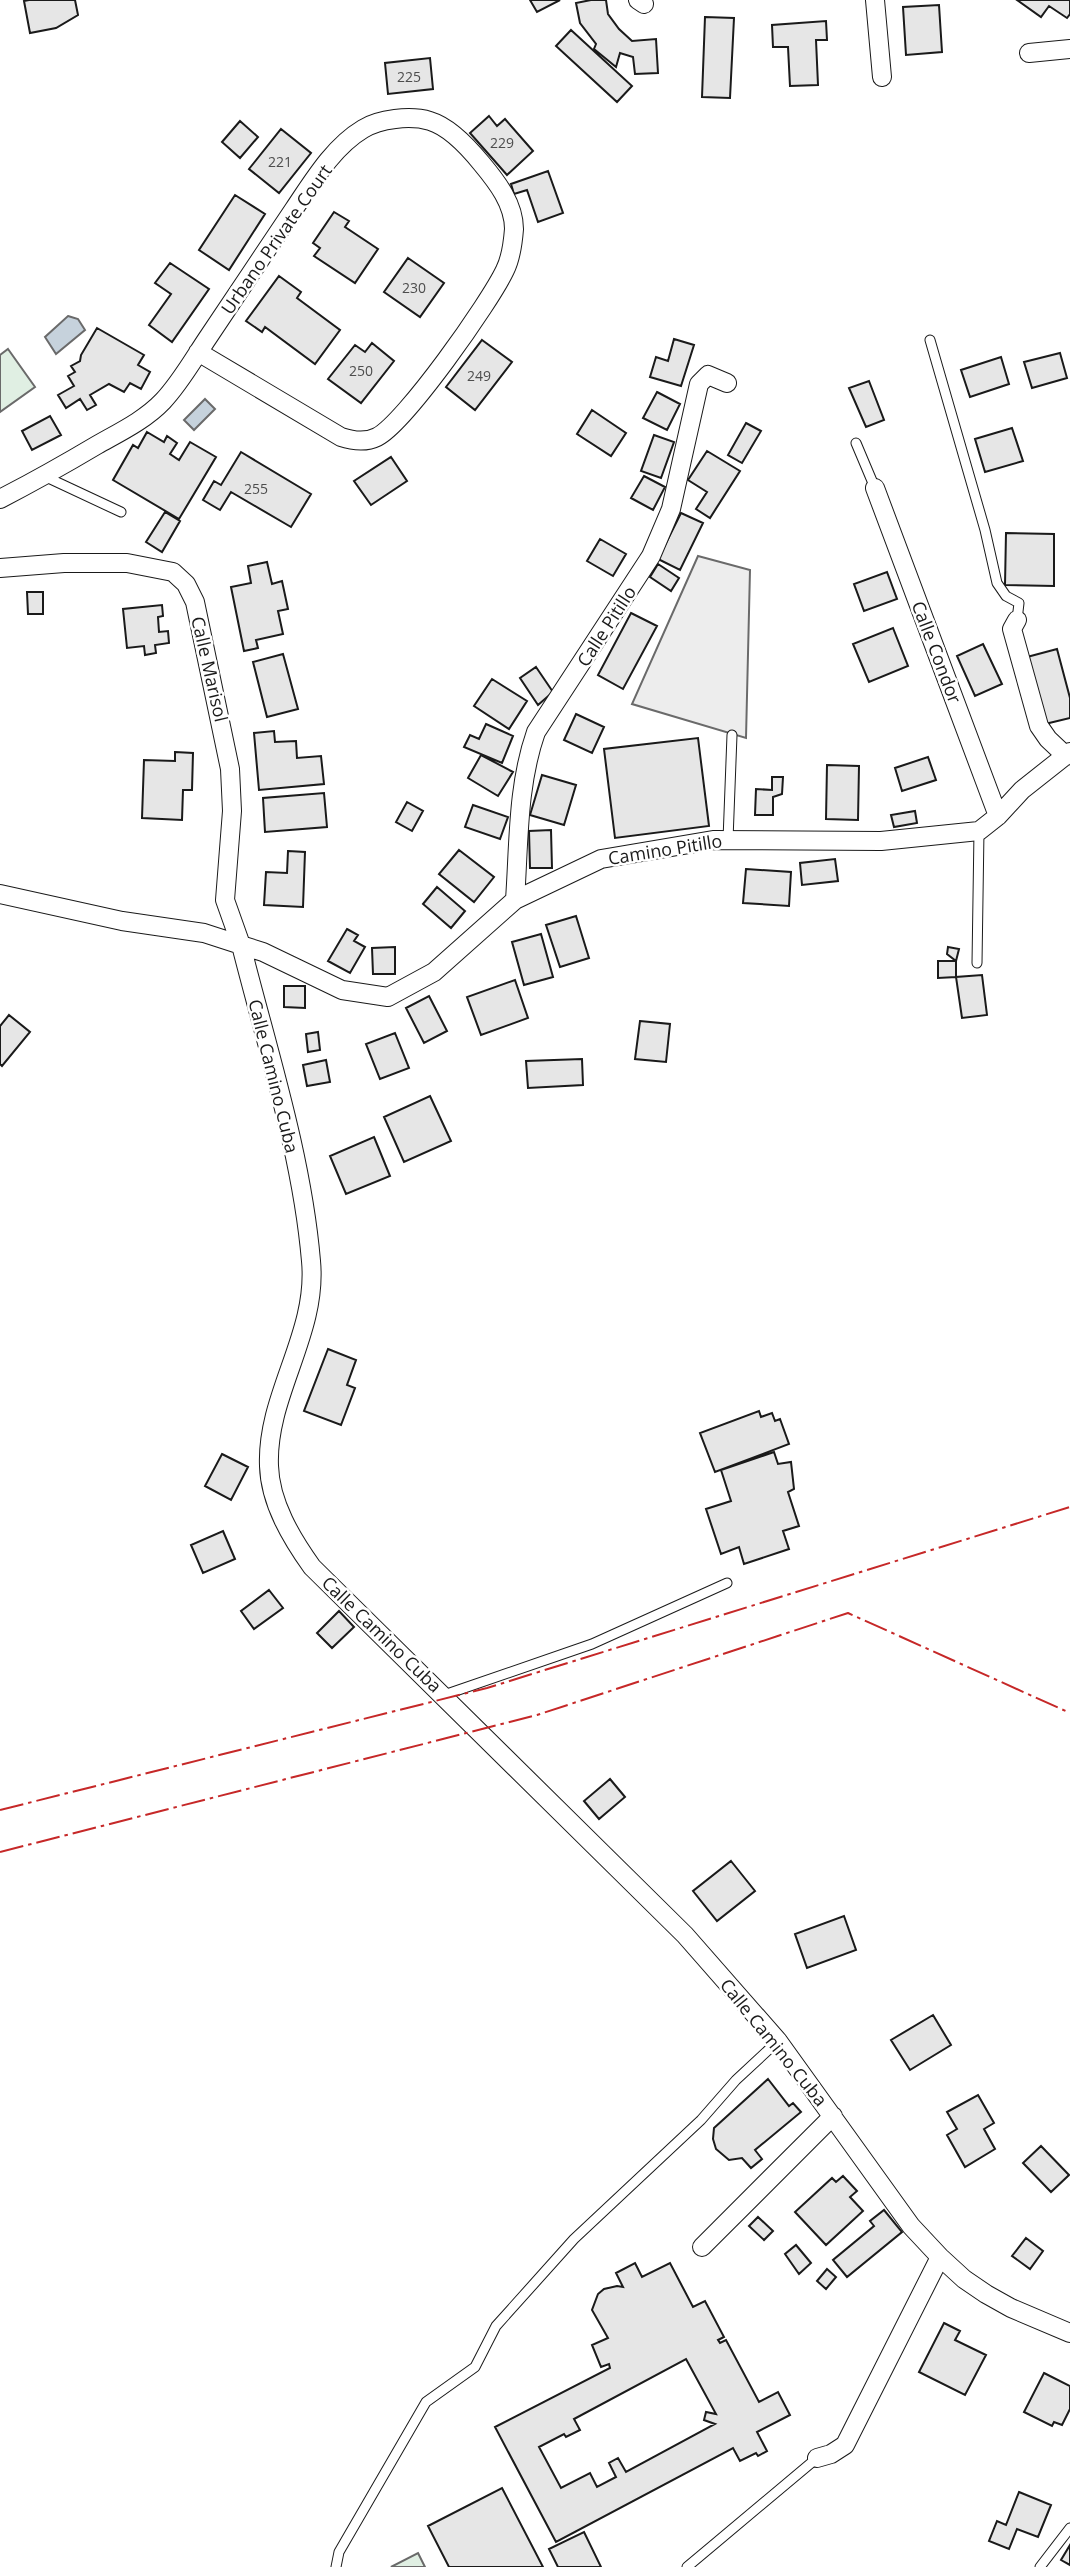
<svg xmlns="http://www.w3.org/2000/svg" width="1070" height="2567" viewBox="0 0 1070 2567" font-family="'Open Sans',sans-serif">
<rect width="100%" height="100%" fill="#fff"/>
<path fill="#e0efe3" stroke="#6a6a6a" stroke-width="2" d="M 8,349 L 35,387 L 0,412 L 0,355 Z
M 418,2553 L 425,2567 L 391,2567 Z"/>
<path fill="#ededed" stroke="#6a6a6a" stroke-width="2" d="M 698,556 L 750,570 L 746,738 L 632,704 Z"/>
<path fill="#c6d2dc" stroke="#6a6a6a" stroke-width="2" d="M 68,316 L 78,319 L 85,330 L 56,354 L 45,337 Z
M 205,399 L 215,409 L 194,430 L 184,420 Z"/>
<path fill="#e6e6e6" stroke="#1a1a1a" stroke-width="2" fill-rule="evenodd" d="M 29,0 L 75,0 L 78,15 L 56,28 L 30,33 L 24,1 Z
M 530,0 L 560,0 L 537,12 Z
M 591,0 L 606,0 L 608,14 L 619,29 L 632,41 L 656,39 L 658,73 L 635,74 L 633,57 L 620,53 L 616,67 L 594,49 L 596,44 L 580,23 L 576,3 Z
M 1017,0 L 1070,0 L 1070,14 L 1067,18 L 1049,6 L 1041,17 Z
M 939,5 L 942,52 L 906,55 L 903,7 Z
M 705,17 L 734,18 L 730,98 L 702,97 Z
M 826,21 L 827,40 L 816,40 L 818,85 L 790,86 L 788,47 L 773,47 L 772,25 Z
M 571,30 L 632,86 L 617,102 L 556,46 Z
M 430,58 L 433,89 L 388,94 L 385,63 Z
M 489,116 L 497,126 L 505,119 L 533,151 L 507,175 L 470,133 Z
M 240,121 L 258,137 L 240,158 L 222,142 Z
M 281,129 L 311,153 L 279,193 L 249,169 Z
M 548,171 L 563,213 L 538,222 L 527,190 L 514,194 L 511,184 Z
M 235,195 L 265,214 L 229,270 L 199,250 Z
M 334,212 L 349,221 L 345,227 L 378,249 L 355,283 L 314,256 L 320,248 L 313,243 Z
M 408,258 L 444,283 L 420,317 L 384,292 Z
M 170,263 L 209,289 L 172,342 L 149,325 L 171,294 L 155,283 Z
M 279,276 L 301,292 L 297,298 L 340,330 L 315,364 L 265,327 L 262,332 L 246,321 Z
M 97,328 L 144,355 L 138,365 L 150,372 L 141,389 L 130,383 L 124,392 L 109,384 L 90,395 L 96,405 L 87,410 L 80,399 L 66,408 L 58,395 L 74,386 L 68,376 L 75,372 L 71,366 L 80,361 L 81,355 Z
M 674,339 L 694,345 L 681,386 L 650,377 L 656,357 L 668,361 Z
M 482,340 L 512,362 L 475,410 L 446,387 Z
M 372,343 L 394,361 L 361,403 L 328,379 L 355,345 L 365,352 Z
M 1060,353 L 1067,378 L 1032,388 L 1024,362 Z
M 1001,357 L 1009,384 L 970,397 L 961,370 Z
M 869,381 L 884,420 L 866,427 L 849,388 Z
M 657,392 L 680,404 L 667,430 L 643,418 Z
M 592,410 L 626,433 L 611,456 L 577,434 Z
M 50,416 L 61,435 L 32,450 L 22,431 Z
M 746,423 L 761,431 L 742,463 L 728,455 Z
M 1012,428 L 1023,461 L 985,472 L 975,439 Z
M 147,432 L 164,442 L 167,436 L 177,443 L 170,454 L 179,460 L 190,442 L 216,457 L 179,519 L 113,480 L 133,445 L 138,448 Z
M 654,435 L 674,442 L 661,478 L 641,471 Z
M 707,451 L 740,471 L 710,518 L 696,509 L 707,492 L 688,480 Z
M 241,452 L 311,494 L 291,527 L 231,492 L 220,510 L 203,500 L 214,481 L 221,485 Z
M 391,457 L 407,481 L 371,505 L 354,481 Z
M 644,476 L 665,487 L 653,510 L 631,498 Z
M 165,512 L 180,521 L 162,552 L 146,542 Z
M 681,513 L 703,523 L 680,570 L 658,559 Z
M 1006,533 L 1054,534 L 1054,586 L 1005,585 Z
M 600,539 L 626,554 L 613,576 L 587,561 Z
M 267,562 L 272,584 L 282,581 L 288,609 L 278,611 L 283,634 L 256,640 L 258,648 L 244,651 L 231,587 L 251,583 L 248,566 Z
M 658,564 L 679,578 L 671,591 L 650,577 Z
M 887,572 L 897,599 L 864,611 L 854,584 Z
M 27,592 L 43,592 L 43,614 L 28,614 Z
M 162,605 L 163,616 L 158,617 L 159,632 L 168,631 L 169,643 L 155,645 L 156,653 L 145,655 L 144,646 L 127,648 L 123,609 Z
M 631,613 L 657,626 L 623,689 L 598,675 Z
M 893,628 L 908,666 L 869,682 L 853,644 Z
M 983,644 L 1002,684 L 975,696 L 957,656 Z
M 1057,649 L 1070,698 L 1070,718 L 1045,724 L 1027,657 Z
M 283,654 L 298,709 L 267,717 L 253,662 Z
M 536,667 L 553,692 L 538,705 L 520,678 Z
M 492,679 L 527,701 L 509,729 L 474,706 Z
M 576,714 L 604,727 L 592,753 L 564,740 Z
M 486,724 L 513,736 L 502,763 L 464,747 L 470,735 L 479,739 Z
M 274,731 L 275,742 L 296,741 L 297,758 L 321,756 L 324,784 L 259,790 L 254,733 Z
M 698,738 L 709,826 L 615,838 L 604,749 Z
M 175,752 L 193,753 L 192,790 L 183,790 L 182,820 L 142,818 L 144,760 L 175,761 Z
M 481,755 L 513,772 L 498,796 L 468,778 Z
M 928,757 L 936,780 L 902,791 L 895,768 Z
M 827,765 L 859,766 L 858,820 L 826,819 Z
M 542,775 L 576,785 L 564,825 L 530,815 Z
M 772,777 L 783,777 L 782,794 L 773,797 L 773,815 L 755,815 L 756,789 L 772,790 Z
M 324,793 L 327,827 L 265,832 L 263,798 Z
M 407,802 L 423,811 L 412,831 L 396,822 Z
M 473,805 L 508,817 L 500,839 L 465,827 Z
M 915,811 L 917,823 L 894,827 L 891,815 Z
M 551,830 L 552,868 L 530,868 L 529,831 Z
M 459,850 L 494,877 L 474,902 L 439,874 Z
M 288,851 L 305,852 L 303,907 L 264,905 L 266,872 L 287,873 Z
M 835,859 L 838,881 L 802,885 L 800,863 Z
M 746,869 L 791,872 L 789,906 L 743,903 Z
M 437,887 L 465,911 L 451,928 L 423,904 Z
M 576,916 L 589,958 L 560,967 L 546,925 Z
M 347,929 L 358,935 L 354,941 L 365,947 L 350,973 L 328,961 Z
M 541,934 L 553,977 L 524,985 L 512,942 Z
M 395,947 L 395,974 L 373,974 L 372,948 Z
M 948,947 L 959,949 L 956,961 L 947,954 Z
M 938,961 L 956,961 L 956,977 L 938,978 Z
M 982,975 L 987,1015 L 962,1018 L 956,977 Z
M 515,980 L 528,1018 L 481,1035 L 467,997 Z
M 284,986 L 305,986 L 305,1008 L 284,1007 Z
M 429,996 L 447,1031 L 424,1043 L 406,1008 Z
M 9,1015 L 30,1032 L 2,1066 L 0,1064 L 0,1026 Z
M 640,1021 L 670,1024 L 666,1062 L 635,1059 Z
M 318,1032 L 320,1050 L 308,1052 L 306,1034 Z
M 395,1033 L 409,1068 L 380,1079 L 366,1044 Z
M 582,1059 L 583,1085 L 528,1088 L 526,1061 Z
M 326,1060 L 330,1082 L 307,1086 L 303,1065 Z
M 430,1096 L 451,1141 L 404,1162 L 384,1117 Z
M 374,1137 L 390,1176 L 346,1194 L 330,1156 Z
M 328,1349 L 356,1360 L 347,1385 L 355,1388 L 341,1425 L 304,1411 Z
M 759,1411 L 761,1417 L 772,1413 L 775,1421 L 780,1419 L 789,1444 L 715,1472 L 700,1433 Z
M 774,1452 L 778,1464 L 791,1462 L 794,1489 L 788,1492 L 799,1526 L 783,1531 L 789,1549 L 744,1564 L 739,1547 L 721,1554 L 706,1509 L 731,1501 L 721,1470 Z
M 222,1454 L 248,1467 L 231,1500 L 205,1486 Z
M 223,1531 L 235,1559 L 203,1573 L 191,1545 Z
M 269,1590 L 283,1608 L 254,1629 L 241,1611 Z
M 339,1611 L 354,1627 L 332,1648 L 317,1633 Z
M 610,1779 L 625,1797 L 599,1819 L 584,1801 Z
M 731,1861 L 755,1891 L 717,1921 L 693,1891 Z
M 844,1916 L 856,1950 L 807,1968 L 795,1934 Z
M 933,2015 L 951,2045 L 910,2070 L 891,2040 Z
M 768,2079 L 789,2106 L 793,2103 L 801,2112 L 755,2150 L 762,2159 L 751,2168 L 742,2158 L 729,2160 L 716,2149 L 713,2139 L 714,2128 Z
M 978,2095 L 994,2123 L 984,2129 L 995,2149 L 965,2167 L 947,2135 L 957,2129 L 947,2112 Z
M 1041,2146 L 1069,2175 L 1051,2192 L 1023,2163 Z
M 843,2176 L 857,2191 L 850,2197 L 863,2211 L 826,2245 L 795,2212 L 832,2178 L 836,2182 Z
M 884,2210 L 902,2232 L 847,2277 L 833,2260 L 874,2226 L 870,2221 Z
M 758,2217 L 773,2231 L 764,2240 L 749,2226 Z
M 1026,2238 L 1043,2251 L 1030,2269 L 1012,2256 Z
M 796,2245 L 811,2263 L 799,2274 L 785,2254 Z
M 635,2263 L 642,2277 L 670,2263 L 693,2307 L 705,2301 L 724,2337 L 718,2340 L 720,2343 L 726,2340 L 759,2402 L 778,2392 L 790,2415 L 757,2432 L 767,2451 L 758,2456 L 756,2453 L 740,2461 L 733,2448 L 556,2542 L 495,2427 L 610,2368 L 609,2364 L 601,2367 L 592,2345 L 608,2338 L 592,2310 L 598,2294 L 604,2289 L 617,2286 L 623,2287 L 616,2273 ZM 686,2359 L 716,2414 L 706,2412 L 704,2420 L 715,2424 L 626,2472 L 618,2458 L 609,2463 L 616,2477 L 597,2487 L 590,2473 L 561,2488 L 539,2447 L 564,2434 L 566,2437 L 580,2430 L 574,2419 Z
M 827,2269 L 836,2277 L 826,2289 L 817,2281 Z
M 944,2323 L 960,2331 L 955,2340 L 986,2355 L 965,2395 L 919,2372 Z
M 1044,2373 L 1070,2386 L 1070,2409 L 1062,2425 L 1054,2422 L 1052,2426 L 1024,2412 Z
M 502,2488 L 543,2567 L 449,2567 L 428,2526 Z
M 1019,2492 L 1051,2505 L 1038,2537 L 1017,2529 L 1009,2549 L 989,2541 L 997,2521 L 1006,2525 Z
M 584,2532 L 601,2567 L 558,2567 L 549,2549 Z
M 1070,2545 L 1070,2565 L 1061,2560 Z"/>
<g fill="none" stroke-linecap="round" stroke-linejoin="round">
<g stroke="#1a1a1a" stroke-width="11">
<path id="service" d="M 930,340 L 985,530 L 997,583 L 1006,596 L 1019,603 L 1017,620
M 856,443 L 875,488
M 44,476 L 121,512
M 728,840 L 732,735
M 977,963 L 979,831
M 444,1695 L 592,1644 L 727,1583
M 336,2567 L 339,2552 L 426,2402 L 475,2367 L 496,2326 L 574,2239 L 701,2120 L 736,2080 L 778,2041
M 687,2567 L 817,2458
M 1040,2567 L 1070,2528"/>
</g>
<g stroke="#1a1a1a" stroke-width="20">
<path id="minor" d="M 638,0 L 644,4
M 875,0 L 882,77
M 1029,53 L 1070,49
M 875,488 L 998,816
M 0,499 C 33,482 65,464 97,445 C 120,432 145,420 163,401 C 181,382 194,358 209,336 C 237,294 266,251 294,209 C 313,181 333,147 363,129 C 379,119 410,115 430,121 C 450,127 469,148 482,164 C 497,182 514,204 514,229 C 513,242 511,258 505,270 C 490,302 405,423 377,437 C 365,443 353,441 341,437 L 198,352
M 0,568 L 64,563 L 127,563 L 173,572 L 186,584 L 195,602 L 230,769 L 232,811 L 225,900 L 241,945 L 263,952 L 342,990 L 388,997 L 434,972 L 515,900 L 601,859 L 713,840 L 881,841 L 979,831 L 998,816 L 1022,790 L 1070,752
M 1017,620 L 1012,629 L 1039,726 L 1048,739 L 1066,756
M 0,894 L 122,921 L 204,933 L 241,945 C 267,1048 302,1155 311,1261 C 318,1334 266,1395 269,1466 C 270,1503 292,1539 312,1567 L 685,1935 L 778,2041 L 911,2226 L 940,2257 L 964,2279 L 986,2294 L 1011,2308 L 1070,2333
M 515,900 C 519,844 517,786 536,732 L 651,556 L 671,509 L 699,384 L 708,375 L 727,383
M 702,2247 L 833,2116
M 817,2458 L 831,2454 L 845,2445 L 940,2257"/>
</g>
<use href="#service" stroke="#fff" stroke-width="9"/>
<use href="#minor" stroke="#fff" stroke-width="18"/>
<path stroke="#c62828" stroke-width="2" stroke-dasharray="24 5 3.5 5" stroke-linecap="butt" d="M 0,1810 L 487,1688 L 1070,1507
M 0,1852 L 537,1715 L 848,1613 L 1070,1713"/>
</g>
<g text-anchor="middle" dominant-baseline="central" stroke-width="5" stroke-linejoin="round" paint-order="stroke">
<g font-size="14" fill="#4d4d4d">
<text x="409" y="76">225</text>
<text x="502" y="142">229</text>
<text x="280" y="161">221</text>
<text x="414" y="287">230</text>
<text x="361" y="370">250</text>
<text x="479" y="375">249</text>
<text x="256" y="488">255</text>
</g>
<g font-size="18" fill="#1a1a1a" stroke="#fff">
<text transform="translate(276 239) rotate(-55)">Urbano Private Court</text>
<text transform="translate(606 626) rotate(-57)">Calle Pitillo</text>
<text transform="translate(937 652) rotate(69)">Calle Condor</text>
<text transform="translate(210 669) rotate(77)">Calle Marisol</text>
<text transform="translate(665 849) rotate(-9)">Camino Pitillo</text>
<text transform="translate(274 1076) rotate(76)">Calle Camino Cuba</text>
<text transform="translate(382 1634) rotate(44)">Calle Camino Cuba</text>
<text transform="translate(774 2042) rotate(51)">Calle Camino Cuba</text>
</g>
</g>
</svg>
